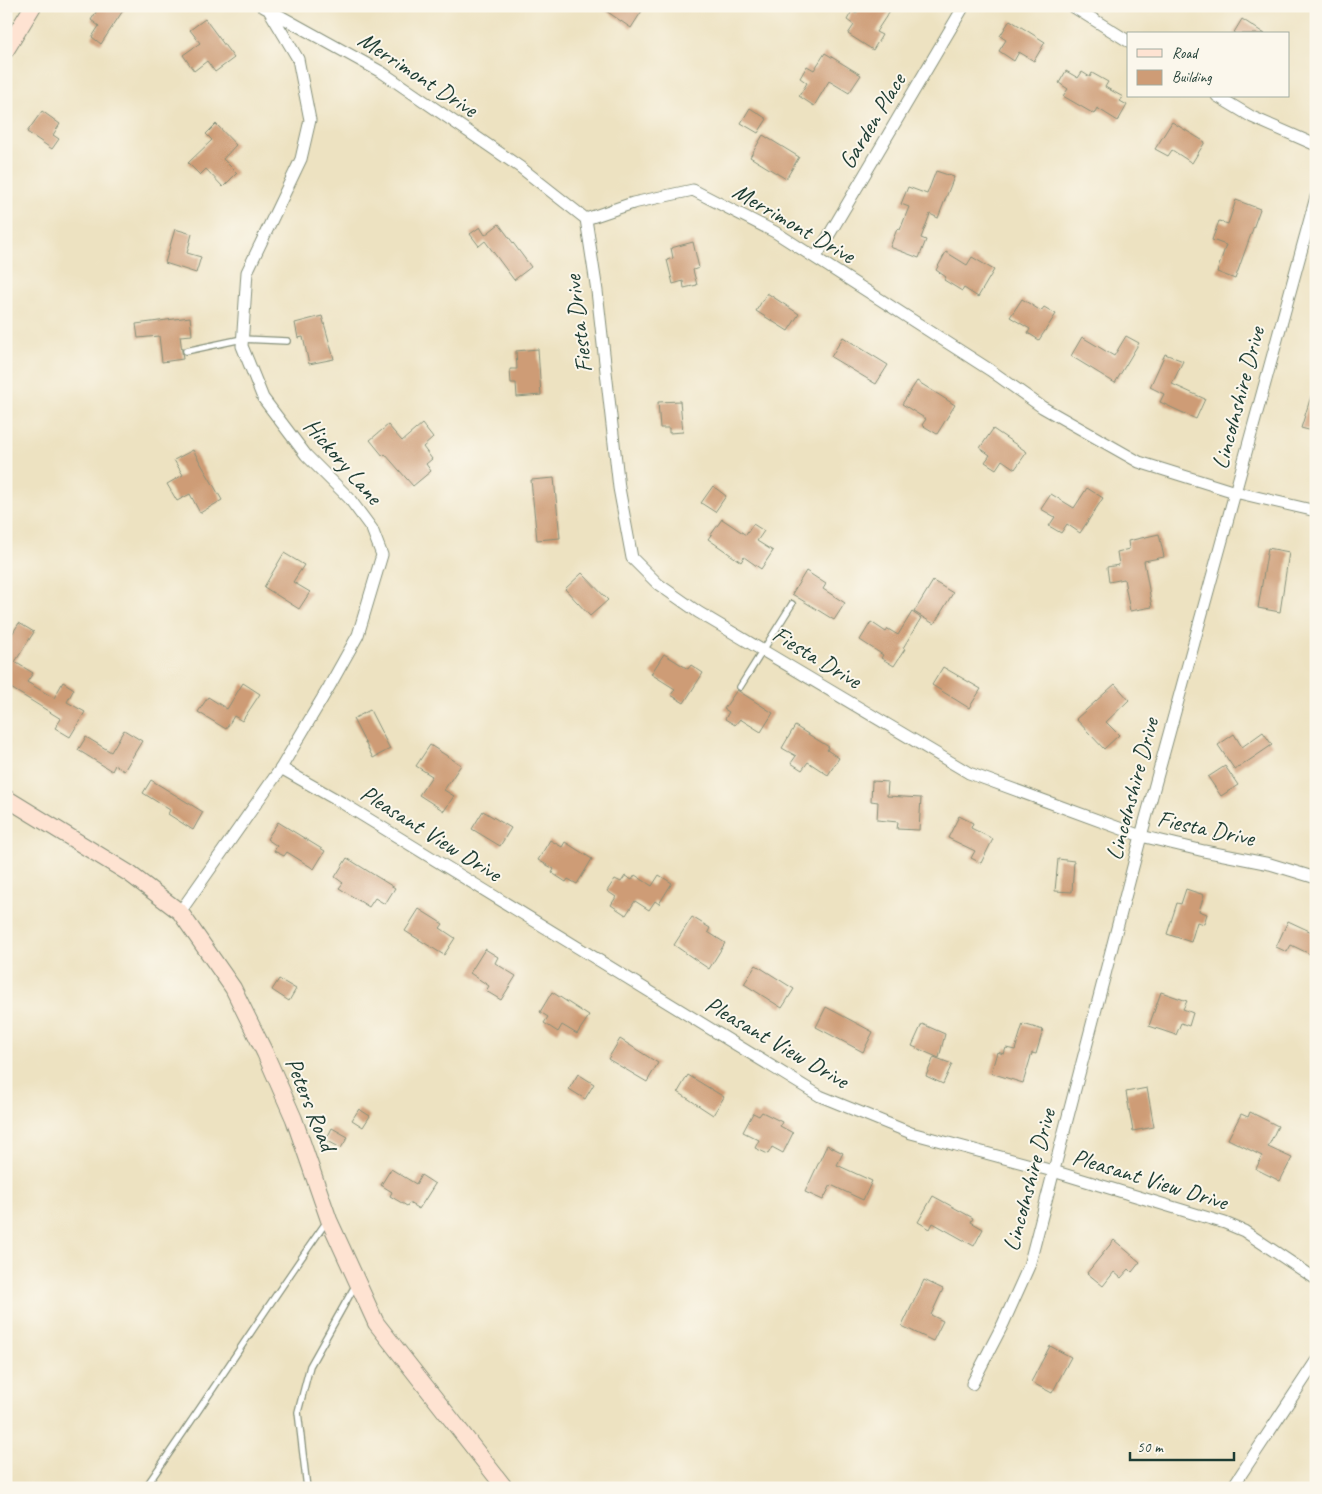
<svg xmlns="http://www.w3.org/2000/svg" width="1322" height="1494" viewBox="0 0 1322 1494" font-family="Caveat,sans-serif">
<rect width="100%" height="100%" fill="#fbf7ec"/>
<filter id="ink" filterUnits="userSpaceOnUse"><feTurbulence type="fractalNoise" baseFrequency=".02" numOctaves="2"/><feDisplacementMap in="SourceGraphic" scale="10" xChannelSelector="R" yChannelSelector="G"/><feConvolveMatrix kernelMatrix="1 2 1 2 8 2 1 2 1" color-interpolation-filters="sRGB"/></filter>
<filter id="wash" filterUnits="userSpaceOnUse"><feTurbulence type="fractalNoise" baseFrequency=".0096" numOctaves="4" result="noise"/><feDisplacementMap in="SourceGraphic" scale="20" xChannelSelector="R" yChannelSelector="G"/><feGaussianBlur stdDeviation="1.12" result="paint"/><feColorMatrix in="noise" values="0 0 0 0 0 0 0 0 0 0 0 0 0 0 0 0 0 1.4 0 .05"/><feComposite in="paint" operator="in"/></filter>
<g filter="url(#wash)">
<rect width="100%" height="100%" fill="#ede2c1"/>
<g id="blocks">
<path fill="#ce9c76" d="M 100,6 L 126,6 L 101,44 L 92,37 L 99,26 L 91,20 Z
M 599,6 L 645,6 L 631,28 Z
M 861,6 L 893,6 L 876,32 L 882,35 L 873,50 L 848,34 L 854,25 L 847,20 L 852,11 L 856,14 Z
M 205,19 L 234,58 L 215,72 L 207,61 L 194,71 L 183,55 L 200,43 L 190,30 Z
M 1242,19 L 1265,34 L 1233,34 Z
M 1010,20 L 1045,42 L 1034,61 L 1019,52 L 1014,61 L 999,51 L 1006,40 L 1000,36 Z
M 825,53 L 861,75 L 849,93 L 829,81 L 814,106 L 799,96 L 807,83 L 800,78 L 807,66 L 814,70 Z
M 1066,71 L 1078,78 L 1082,72 L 1090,77 L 1092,73 L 1108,82 L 1105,87 L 1123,97 L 1120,101 L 1127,105 L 1118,121 L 1097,108 L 1094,114 L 1063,96 L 1068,89 L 1059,83 Z
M 750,108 L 767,119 L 758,133 L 741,123 Z
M 42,111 L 60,124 L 53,135 L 59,139 L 52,149 L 27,132 Z
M 1172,122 L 1205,142 L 1192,163 L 1172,150 L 1168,156 L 1155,149 Z
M 216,124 L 236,145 L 223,159 L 237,173 L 223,187 L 206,169 L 200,175 L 188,163 L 212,140 L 206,134 Z
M 763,135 L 799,157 L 786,179 L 750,157 Z
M 936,171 L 954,177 L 938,218 L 930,214 L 921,238 L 926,240 L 919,258 L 890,247 L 897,229 L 900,230 L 909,207 L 901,204 L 908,187 L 927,194 Z
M 1236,200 L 1260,209 L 1235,279 L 1217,272 L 1226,245 L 1212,240 L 1219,221 L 1228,224 Z
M 499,224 L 531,267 L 514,280 L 485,241 L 479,246 L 470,234 L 480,227 L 485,235 Z
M 175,229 L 192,234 L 187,253 L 201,257 L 196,273 L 165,263 Z
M 693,242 L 699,268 L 693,270 L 697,285 L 684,288 L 683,281 L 673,284 L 667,260 L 673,258 L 671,248 Z
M 946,252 L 967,265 L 972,257 L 994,270 L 978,297 L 964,288 L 962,291 L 944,280 L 946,277 L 936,270 Z
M 767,293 L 799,314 L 788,331 L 756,311 Z
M 1022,299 L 1041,311 L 1044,307 L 1056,314 L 1039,340 L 1028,333 L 1030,329 L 1010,317 Z
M 322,316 L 334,359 L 309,364 L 303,337 L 298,338 L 295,323 Z
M 190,317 L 192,335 L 180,336 L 183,359 L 162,362 L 159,336 L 138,338 L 136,324 Z
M 1126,336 L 1139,343 L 1115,383 L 1071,356 L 1082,337 L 1114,356 Z
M 843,337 L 888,365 L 876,384 L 831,357 Z
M 538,349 L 541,395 L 517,397 L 516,383 L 511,383 L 510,369 L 517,369 L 516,351 Z
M 1165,354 L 1183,361 L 1172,384 L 1205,399 L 1196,419 L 1160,402 L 1164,394 L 1150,387 Z
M 917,381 L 955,405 L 937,434 L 922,425 L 926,419 L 902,404 Z
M 1313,390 L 1316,391 L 1316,432 L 1301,428 Z
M 680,401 L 683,432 L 669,433 L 669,428 L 660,428 L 658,402 Z
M 422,424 L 433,438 L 423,447 L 432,459 L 426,464 L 431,471 L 413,486 L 385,454 L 383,456 L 370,440 L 388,425 L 402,441 Z
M 993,429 L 1027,452 L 1015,469 L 1002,460 L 996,469 L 985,462 L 990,455 L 980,448 Z
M 193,450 L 222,500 L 200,513 L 190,494 L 177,501 L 167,484 L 183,475 L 174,460 Z
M 554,478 L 560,538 L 537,540 L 531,480 Z
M 713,486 L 726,496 L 715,512 L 701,503 Z
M 1087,488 L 1103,498 L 1080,533 L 1067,524 L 1061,533 L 1049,526 L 1055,517 L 1041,509 L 1051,494 L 1074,508 Z
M 722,519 L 746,535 L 753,524 L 764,531 L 757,541 L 773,551 L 761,569 L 744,557 L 741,562 L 708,539 Z
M 1159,534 L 1164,557 L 1144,561 L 1152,607 L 1130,611 L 1124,579 L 1109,582 L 1107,567 L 1119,565 L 1117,552 L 1129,549 L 1128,541 Z
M 1268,548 L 1289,552 L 1280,612 L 1258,608 Z
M 284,553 L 304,565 L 293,582 L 310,592 L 299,609 L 264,587 Z
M 806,571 L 826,584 L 823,589 L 845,603 L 834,620 L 792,594 Z
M 582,573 L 608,600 L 590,616 L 565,589 Z
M 933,581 L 953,593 L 934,624 L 914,612 Z
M 912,612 L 921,618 L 903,648 L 905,649 L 894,666 L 881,658 L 883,655 L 860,640 L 871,622 L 886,632 L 888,629 L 898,635 Z
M 19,623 L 34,632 L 15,662 L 33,673 L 27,682 L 54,698 L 63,682 L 74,689 L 67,702 L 85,712 L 70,737 L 55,728 L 61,719 L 6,685 L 6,644 Z
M 664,654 L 688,669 L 691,665 L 703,673 L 684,703 L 671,695 L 675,689 L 651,674 Z
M 943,667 L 981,689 L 969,708 L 932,685 Z
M 243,683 L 260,694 L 242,721 L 234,716 L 226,729 L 198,712 L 208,697 L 227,709 Z
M 1115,684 L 1129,700 L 1106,722 L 1119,735 L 1104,749 L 1076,719 Z
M 737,690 L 773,713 L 761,732 L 740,719 L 735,725 L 725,719 L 729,712 L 724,709 Z
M 370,710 L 390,749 L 373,758 L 353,719 Z
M 795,726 L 829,747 L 827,750 L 839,758 L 828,775 L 808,762 L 802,770 L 791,763 L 796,756 L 782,748 Z
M 124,730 L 142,741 L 124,771 L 115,765 L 112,771 L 78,750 L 86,737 L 111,752 Z
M 1263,732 L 1272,745 L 1235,770 L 1218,745 L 1234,734 L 1242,747 Z
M 430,745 L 461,765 L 444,790 L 454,796 L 444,811 L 419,795 L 432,776 L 416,766 Z
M 1225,766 L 1238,785 L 1221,796 L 1208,777 Z
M 151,780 L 203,812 L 193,830 L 168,814 L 170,810 L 143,793 Z
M 872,781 L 888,782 L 887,796 L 921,798 L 919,830 L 897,829 L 898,822 L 877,820 L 878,802 L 871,801 Z
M 483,811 L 511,828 L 500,846 L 472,829 Z
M 959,816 L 973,823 L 971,828 L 993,839 L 981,863 L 971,858 L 975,851 L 948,838 Z
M 278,822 L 325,851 L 314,869 L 287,852 L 284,856 L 274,851 L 277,846 L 267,839 Z
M 550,840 L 562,847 L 565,842 L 592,859 L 577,884 L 568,879 L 566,882 L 552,873 L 554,869 L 538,860 Z
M 347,858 L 395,888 L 385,904 L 375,898 L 369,907 L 339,888 L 343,883 L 335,877 Z
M 1058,859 L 1074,861 L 1072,892 L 1055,891 Z
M 635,875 L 652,886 L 659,875 L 672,883 L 659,904 L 655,901 L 649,910 L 635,901 L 626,915 L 611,905 L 616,897 L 607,891 L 615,879 L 621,882 L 625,876 L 632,880 Z
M 1186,889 L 1204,895 L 1199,911 L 1207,914 L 1204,924 L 1197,922 L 1191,942 L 1167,934 L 1177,903 L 1181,904 Z
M 419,909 L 443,924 L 440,928 L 455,938 L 444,955 L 405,931 Z
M 692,917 L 710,928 L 708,932 L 725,943 L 709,969 L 674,945 Z
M 1288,921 L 1316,934 L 1316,957 L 1291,945 L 1287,952 L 1276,947 Z
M 485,949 L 498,957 L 495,963 L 516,976 L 501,1000 L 486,991 L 489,986 L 470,973 Z
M 756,965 L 794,989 L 782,1008 L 744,984 Z
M 279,979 L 296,989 L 289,1001 L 272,990 Z
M 552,992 L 589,1016 L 577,1034 L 562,1025 L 558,1032 L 544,1023 L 548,1017 L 540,1012 Z
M 1161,992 L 1187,1001 L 1183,1009 L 1193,1013 L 1189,1026 L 1181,1023 L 1176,1035 L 1149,1026 Z
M 826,1007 L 873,1032 L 863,1052 L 816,1027 Z
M 922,1024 L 945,1034 L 939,1058 L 912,1046 Z
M 1023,1024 L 1043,1030 L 1036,1054 L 1032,1053 L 1023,1083 L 991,1073 L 997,1052 L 1004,1054 L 1006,1048 L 1015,1050 Z
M 620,1039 L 658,1063 L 647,1082 L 608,1059 Z
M 934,1057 L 952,1064 L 943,1084 L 926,1076 Z
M 578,1074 L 594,1084 L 585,1099 L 569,1089 Z
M 688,1075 L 724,1097 L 713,1115 L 678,1092 Z
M 1147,1088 L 1154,1127 L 1133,1131 L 1126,1092 Z
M 359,1109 L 370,1116 L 363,1127 L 352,1120 Z
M 762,1112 L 782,1122 L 780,1126 L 793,1133 L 783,1153 L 772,1147 L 768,1154 L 755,1148 L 759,1140 L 743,1132 L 753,1113 L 759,1116 Z
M 1250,1112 L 1278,1126 L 1268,1147 L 1292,1158 L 1280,1181 L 1256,1169 L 1262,1156 L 1228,1139 L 1241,1114 L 1248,1117 Z
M 332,1128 L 348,1137 L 341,1148 L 326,1140 Z
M 827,1145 L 843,1153 L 837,1165 L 872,1181 L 863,1200 L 831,1185 L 823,1200 L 805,1192 Z
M 391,1169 L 416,1184 L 421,1175 L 435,1184 L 419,1209 L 409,1203 L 407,1206 L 390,1196 L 392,1192 L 381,1185 Z
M 933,1196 L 973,1218 L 971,1222 L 983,1229 L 974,1246 L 933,1223 L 930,1229 L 918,1222 Z
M 1114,1240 L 1140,1262 L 1132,1272 L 1129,1269 L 1121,1278 L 1114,1272 L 1103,1286 L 1087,1273 Z
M 924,1280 L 943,1289 L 931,1315 L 943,1321 L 933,1341 L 902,1326 Z
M 1050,1346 L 1071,1357 L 1052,1393 L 1031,1382 Z"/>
</g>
</g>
<g filter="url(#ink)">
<use href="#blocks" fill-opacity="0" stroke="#86907a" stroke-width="1"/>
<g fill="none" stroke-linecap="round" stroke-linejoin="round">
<g stroke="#86907a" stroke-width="8">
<path id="lane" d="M 186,351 L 242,339 L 287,341
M 740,687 L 792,604
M 145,1488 C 207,1400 265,1309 327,1221
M 307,1488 L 298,1412 L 310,1366 L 356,1284"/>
</g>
<g stroke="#86907a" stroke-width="13">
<path id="street" d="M 262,6 L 383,73 L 520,167 L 586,219
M 1072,6 L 1128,41
M 1217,96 L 1252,117 L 1316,145
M 586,219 L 597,291 L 619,488 L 632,558 L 658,584 L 698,612 L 969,773 L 1141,836 L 1204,851 L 1270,864 L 1316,878
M 586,219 L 633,203 L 693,190 L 775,232 L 990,370 L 1042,407 L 1139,462 L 1235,492 L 1316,511
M 816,257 L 964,6
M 281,768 L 344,804 L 820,1096 L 911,1133 L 1053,1171 L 1225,1223 L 1244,1231 L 1316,1279
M 180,912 L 281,768 L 329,687 L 358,635 L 382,555 L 372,529 L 349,498 L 306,455 L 263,398 L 242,346 L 247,272 L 301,159 L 310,120 L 298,59 L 270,12
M 972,1384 L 1003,1324 L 1029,1266 L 1141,836 L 1316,197
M 1232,1488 L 1316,1361"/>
</g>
<g stroke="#86907a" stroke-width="18">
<path id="secondary" d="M 6,50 L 33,6
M 6,798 L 130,874 L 180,912 L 233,988 L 265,1053 L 294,1119 L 329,1220 L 376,1323 L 505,1488"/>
</g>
<use href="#lane" stroke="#fff" stroke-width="5.5"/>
<use href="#street" stroke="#fff" stroke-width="11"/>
<use href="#secondary" stroke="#fee3d2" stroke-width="16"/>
</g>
</g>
<g text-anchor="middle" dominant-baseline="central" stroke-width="4" stroke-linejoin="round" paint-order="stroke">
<g font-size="24" fill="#1f3d34" stroke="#fbf7ec">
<text transform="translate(418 74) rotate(33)">Merrimont Drive</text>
<text transform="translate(872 121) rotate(-59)">Garden Place</text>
<text transform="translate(794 223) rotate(30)">Merrimont Drive</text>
<text transform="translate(578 324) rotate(-97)">Fiesta Drive</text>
<text transform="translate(1238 398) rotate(-75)">Lincolnshire Drive</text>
<text transform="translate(343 461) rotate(49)">Hickory Lane</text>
<text transform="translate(817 657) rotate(31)">Fiesta Drive</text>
<text transform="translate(1132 789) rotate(-75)">Lincolnshire Drive</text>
<text transform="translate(1206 828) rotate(12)">Fiesta Drive</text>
<text transform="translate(431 833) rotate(32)">Pleasant View Drive</text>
<text transform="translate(777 1042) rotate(30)">Pleasant View Drive</text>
<text transform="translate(311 1104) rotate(68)">Peters Road</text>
<text transform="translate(1150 1179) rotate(17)">Pleasant View Drive</text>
<text transform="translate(1029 1180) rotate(-75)">Lincolnshire Drive</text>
</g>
</g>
<rect width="1322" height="1494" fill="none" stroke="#fbf7ec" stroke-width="25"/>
<rect x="1127" y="32" width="162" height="65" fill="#fbf7ec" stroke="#a3ada2"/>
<rect x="1137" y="49" width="25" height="8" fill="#fee3d2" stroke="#a3ada2"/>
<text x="1172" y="58" font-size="15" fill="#1f3d34">Road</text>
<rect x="1137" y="70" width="25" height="15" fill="#ce9c76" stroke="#a3ada2"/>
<text x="1172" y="82" font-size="15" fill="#1f3d34">Building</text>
<path d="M1130 1452v8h104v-8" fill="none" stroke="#1f3d34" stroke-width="2.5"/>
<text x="1137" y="1452" font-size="15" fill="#1f3d34" stroke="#fbf7ec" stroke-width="4" paint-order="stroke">50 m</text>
</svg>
